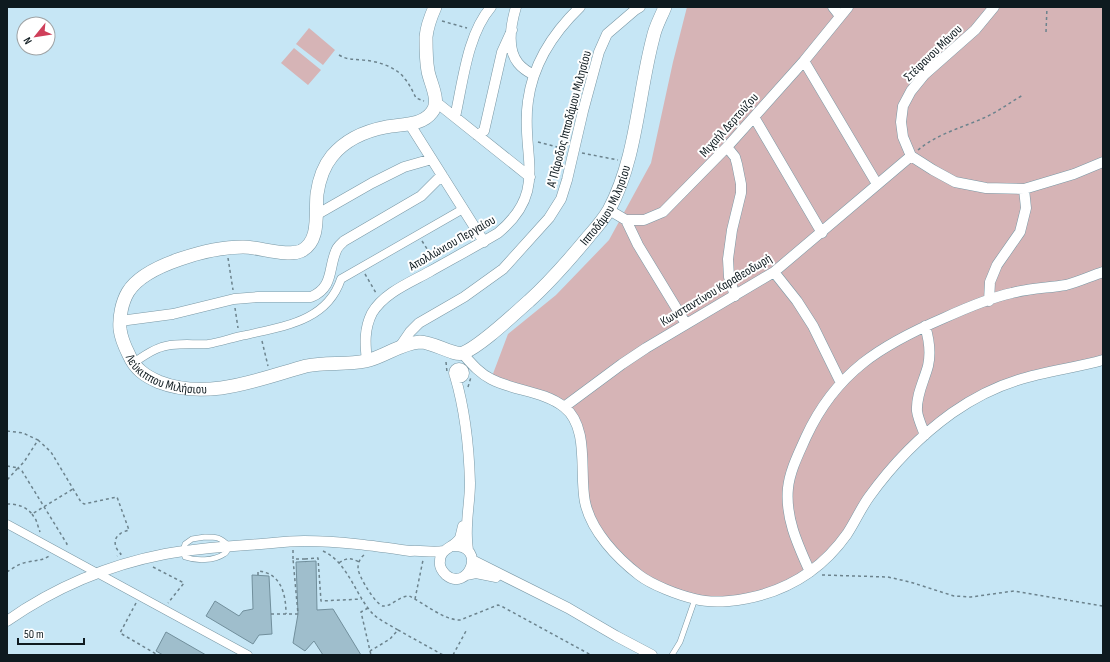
<svg xmlns="http://www.w3.org/2000/svg" width="1110" height="662" viewBox="0 0 1110 662" font-family="'Sofia Sans Condensed',sans-serif">
<rect width="100%" height="100%" fill="#c6e6f5"/>
<path fill="#d6b4b6" d="M 687,7 L 1103,7 L 1103,360 L 1054,371 L 974,399 L 906,453 L 847,534 L 790,585 L 720,601 L 672,591 L 622,560 L 586,504 L 581,441 L 564,407 L 491,379 L 508,334 L 556,295 L 609,240 L 651,163 L 673,62 Z
M 309,28 L 335,50 L 323,65 L 296,44 Z
M 294,48 L 321,70 L 308,85 L 281,63 Z"/>
<path fill="#9fbecc" stroke="#718f9c" d="M 316,561 L 317,610 L 333,609 L 361,655 L 323,655 L 314,641 L 305,651 L 293,643 L 298,614 L 296,562 Z
M 252,575 L 269,576 L 272,634 L 259,635 L 253,644 L 206,616 L 215,601 L 239,616 L 243,611 L 253,609 Z
M 166,632 L 206,655 L 163,655 L 156,651 Z"/>
<g fill="none" stroke-linecap="round" stroke-linejoin="round">
<g stroke="#7a98a5" stroke-width="6">
<path id="service" d="M 205,537 C 217,537 220,537 229,546 C 228,549 227,553 224,554 C 214,561 196,561 185,557 L 183,551 L 185,544 L 192,539 Z
M 672,655 L 680,642 L 695,599"/>
</g>
<g stroke="#7a98a5" stroke-width="9">
<path id="pedestrian" d="M 133,363 C 141,358 150,351 159,348 C 172,342 193,345 208,344 C 221,342 234,337 246,335 C 285,326 327,321 341,279 L 463,209
M 7,524 L 248,655"/>
</g>
<g stroke="#7a98a5" stroke-width="11">
<path id="minor" d="M 516,7 C 511,24 506,48 518,63 C 522,68 528,72 534,75
M 833,7 L 840,16
M 994,7 L 975,30 L 924,75 L 911,91 L 903,106 L 901,122 L 903,137 L 911,156 L 933,170 L 955,182 L 986,188 L 1024,189 L 1074,174 L 1103,162
M 804,61 L 877,184
M 436,102 L 530,177
M 455,117 C 463,82 467,35 491,7
M 754,117 L 822,233
M 409,123 L 484,242
M 477,135 L 484,131 L 502,52 L 512,30
M 727,147 L 735,157 L 737,164 L 741,184 L 741,193 L 732,230 L 728,259 L 729,277 L 735,296
M 609,210 L 626,220 L 644,220 L 663,212 L 727,147 L 804,61 L 848,7
M 316,215 L 372,183 L 404,167 L 432,159
M 626,220 L 638,245 L 686,324
M 774,272 L 797,301 L 813,326 L 841,383
M 989,301 L 990,282 L 997,265 L 1020,232 L 1026,208 L 1024,189
M 120,321 L 173,314 L 234,299 L 258,297 L 311,297 C 334,287 328,269 336,251 C 337,247 341,244 344,241 L 421,196 L 442,175
M 399,348 L 410,332 L 419,323 L 464,297 L 503,269 L 549,218 L 561,199 L 567,180 L 583,111 L 599,52 L 607,34 L 635,10 L 640,7
M 462,353 C 471,363 479,373 491,379 C 514,391 544,391 564,407 C 590,427 579,474 585,502 C 591,531 617,558 639,575 C 652,585 678,595 695,599 C 706,602 718,602 729,601 C 778,596 818,575 847,534 C 855,522 861,508 869,497 C 892,465 920,436 952,413 C 972,399 995,387 1018,380 C 1046,371 1075,368 1103,360
M 367,361 C 365,344 364,329 372,313 C 384,293 409,283 429,272 C 452,259 476,246 498,233 C 550,190 520,154 528,101 C 533,63 553,33 580,7
M454 373a5 5 0 1 1 10 0a5 5 0 1 1-10 0Z
M 455,376 C 465,410 469,447 470,483 C 470,505 464,527 468,550
M 564,407 L 622,364 L 646,348 L 774,272 L 911,156
M 925,435 C 922,427 918,419 917,411 C 916,395 924,381 928,366 C 931,353 929,339 925,326
M 453,546 C 488,545 468,593 446,575 C 442,571 439,566 440,561 C 440,548 454,548 460,538 C 461,535 462,530 463,526
M 472,560 L 568,608 L 616,636 L 652,655
M 810,572 C 798,545 785,518 788,488 C 790,470 799,453 806,437 C 836,372 881,345 944,318 C 966,308 989,298 1012,293 C 1030,288 1048,288 1066,285 C 1078,282 1091,276 1103,272
M 466,575 L 476,573 L 496,577
M 7,621 C 54,588 108,565 165,554 C 192,549 219,547 247,545 C 266,544 285,541 304,541 C 340,541 375,546 410,551 C 422,550 431,553 444,551"/>
</g>
<g stroke="#7a98a5" stroke-width="14">
<g id="tertiary">
<path id="s1" d="M 435,7 C 431,16 427,26 426,37 C 426,47 426,61 428,71 C 430,83 441,101 432,112 C 422,126 401,124 386,127 C 365,131 346,139 332,156 C 323,167 319,180 317,194 C 315,213 321,241 301,251 C 288,257 259,247 243,247 C 212,247 145,264 128,292 C 122,302 119,317 120,329 C 121,338 125,347 129,355 C 135,369 145,376 159,382 C 208,401 259,379 306,366 C 326,362 346,365 366,361 C 384,357 401,343 420,342 C 434,342 453,356 463,353 C 481,346 514,314 529,301 C 551,281 570,259 589,236 C 596,228 603,220 609,210 C 637,158 638,94 653,38 C 655,27 661,17 665,7"/>
</g>
</g>
<path stroke="#6c838d" stroke-width="1.5" stroke-dasharray="3 3" stroke-linecap="butt" d="M 442,21 L 467,28
M 1046,32 L 1047,7
M 339,55 C 347,60 354,59 363,60 C 377,61 397,67 405,79 C 410,85 413,92 416,98 L 424,101
M 538,142 L 565,149
M 918,150 C 938,133 965,127 988,116 C 1000,110 1011,102 1023,95
M 582,153 L 618,160
M 422,241 L 433,258
M 228,258 L 233,290
M 365,274 L 376,293
M 235,308 L 238,328
M 262,341 L 268,366
M 446,362 L 447,372
M 468,387 L 471,377
M 7,431 L 23,433 L 38,440 L 24,462 L 18,468 L 22,471 L 67,544 L 65,547
M 38,440 L 51,452 L 81,502 L 84,504 L 117,497 L 129,530 C 126,531 122,532 120,534 C 112,539 115,549 121,554 L 117,556
M 7,466 L 18,468 L 7,480
M 7,504 C 17,504 25,506 32,514 L 73,489
M 32,514 L 36,520 L 40,532
M 293,550 L 293,559 L 305,559 L 306,562
M 323,551 C 349,563 355,596 374,615 C 381,621 390,625 398,630 L 390,639 L 370,651
M 364,555 C 360,558 358,563 358,568 C 358,576 376,605 383,606 C 391,607 399,596 409,596 C 424,603 443,620 460,620 L 498,605 L 503,607 L 591,655
M 305,559 L 318,558 L 321,601 L 362,599
M 339,563 C 347,557 351,558 359,562
M 153,567 L 184,583 L 168,603
M 7,572 C 13,568 20,563 28,562 C 36,560 42,561 49,556
M 258,575 L 258,571 C 281,573 286,594 286,614
M 822,575 L 888,577 L 910,582 L 954,596 L 971,597 L 1014,591 L 1103,606
M 415,599 L 423,560
M 136,603 L 120,633 L 158,655
M 368,608 L 361,612 L 371,655
M 271,614 L 298,614 L 293,559
M 398,630 L 443,655
M 453,655 L 466,631"/>
<use href="#service" stroke="#fff" stroke-width="5"/>
<use href="#pedestrian" stroke="#fff" stroke-width="8"/>
<use href="#minor" stroke="#fff" stroke-width="10"/>
<use href="#tertiary" stroke="#fff" stroke-width="13"/>
</g>
<g text-anchor="middle" dominant-baseline="central" stroke-width="4" stroke-linejoin="round" paint-order="stroke">
<g font-size="13" fill="#0e1a1f" stroke="#fff">
<text transform="translate(933 53) rotate(-44)">Στέφανου Μάνου</text>
<text transform="translate(569 119) rotate(-75)">Α' Πάροδος Ιπποδάμου Μιλησίου</text>
<text transform="translate(729 125) rotate(-48)">Μιχαήλ Δερτούζου</text>
<text stroke="none"><textPath href="#s1" startOffset="1139">Ιπποδάμου Μιλησίου</textPath></text>
<text transform="translate(452 243) rotate(-30)">Απολλώνιου Περγαίου</text>
<text transform="translate(716 290) rotate(-31)">Κωνσταντίνου Καραθεοδωρή</text>
<text stroke="none"><textPath href="#s1" startOffset="621">Λεύκιππου Μιλήσιου</textPath></text>
</g>
</g>
<rect width="1110" height="662" fill="none" stroke="#0e1a1f" stroke-width="16"/>
<g transform="translate(36 36) rotate(240)"><circle r="19" fill="#ffffff" stroke="#9fa3a5"/>
<path d="M0-3L7 15L0 10L-7 15Z" fill="#cf3f5a"/>
<text y="-6" font-size="11" font-weight="bold" text-anchor="middle" fill="#0e1a1f">N</text>
</g>
<path d="M18 638v6h66v-6" fill="none" stroke="#0e1a1f" stroke-width="2"/>
<text x="24" y="638" font-size="12" fill="#0e1a1f" stroke="#ffffff" stroke-width="3" paint-order="stroke">50 m</text>
</svg>
